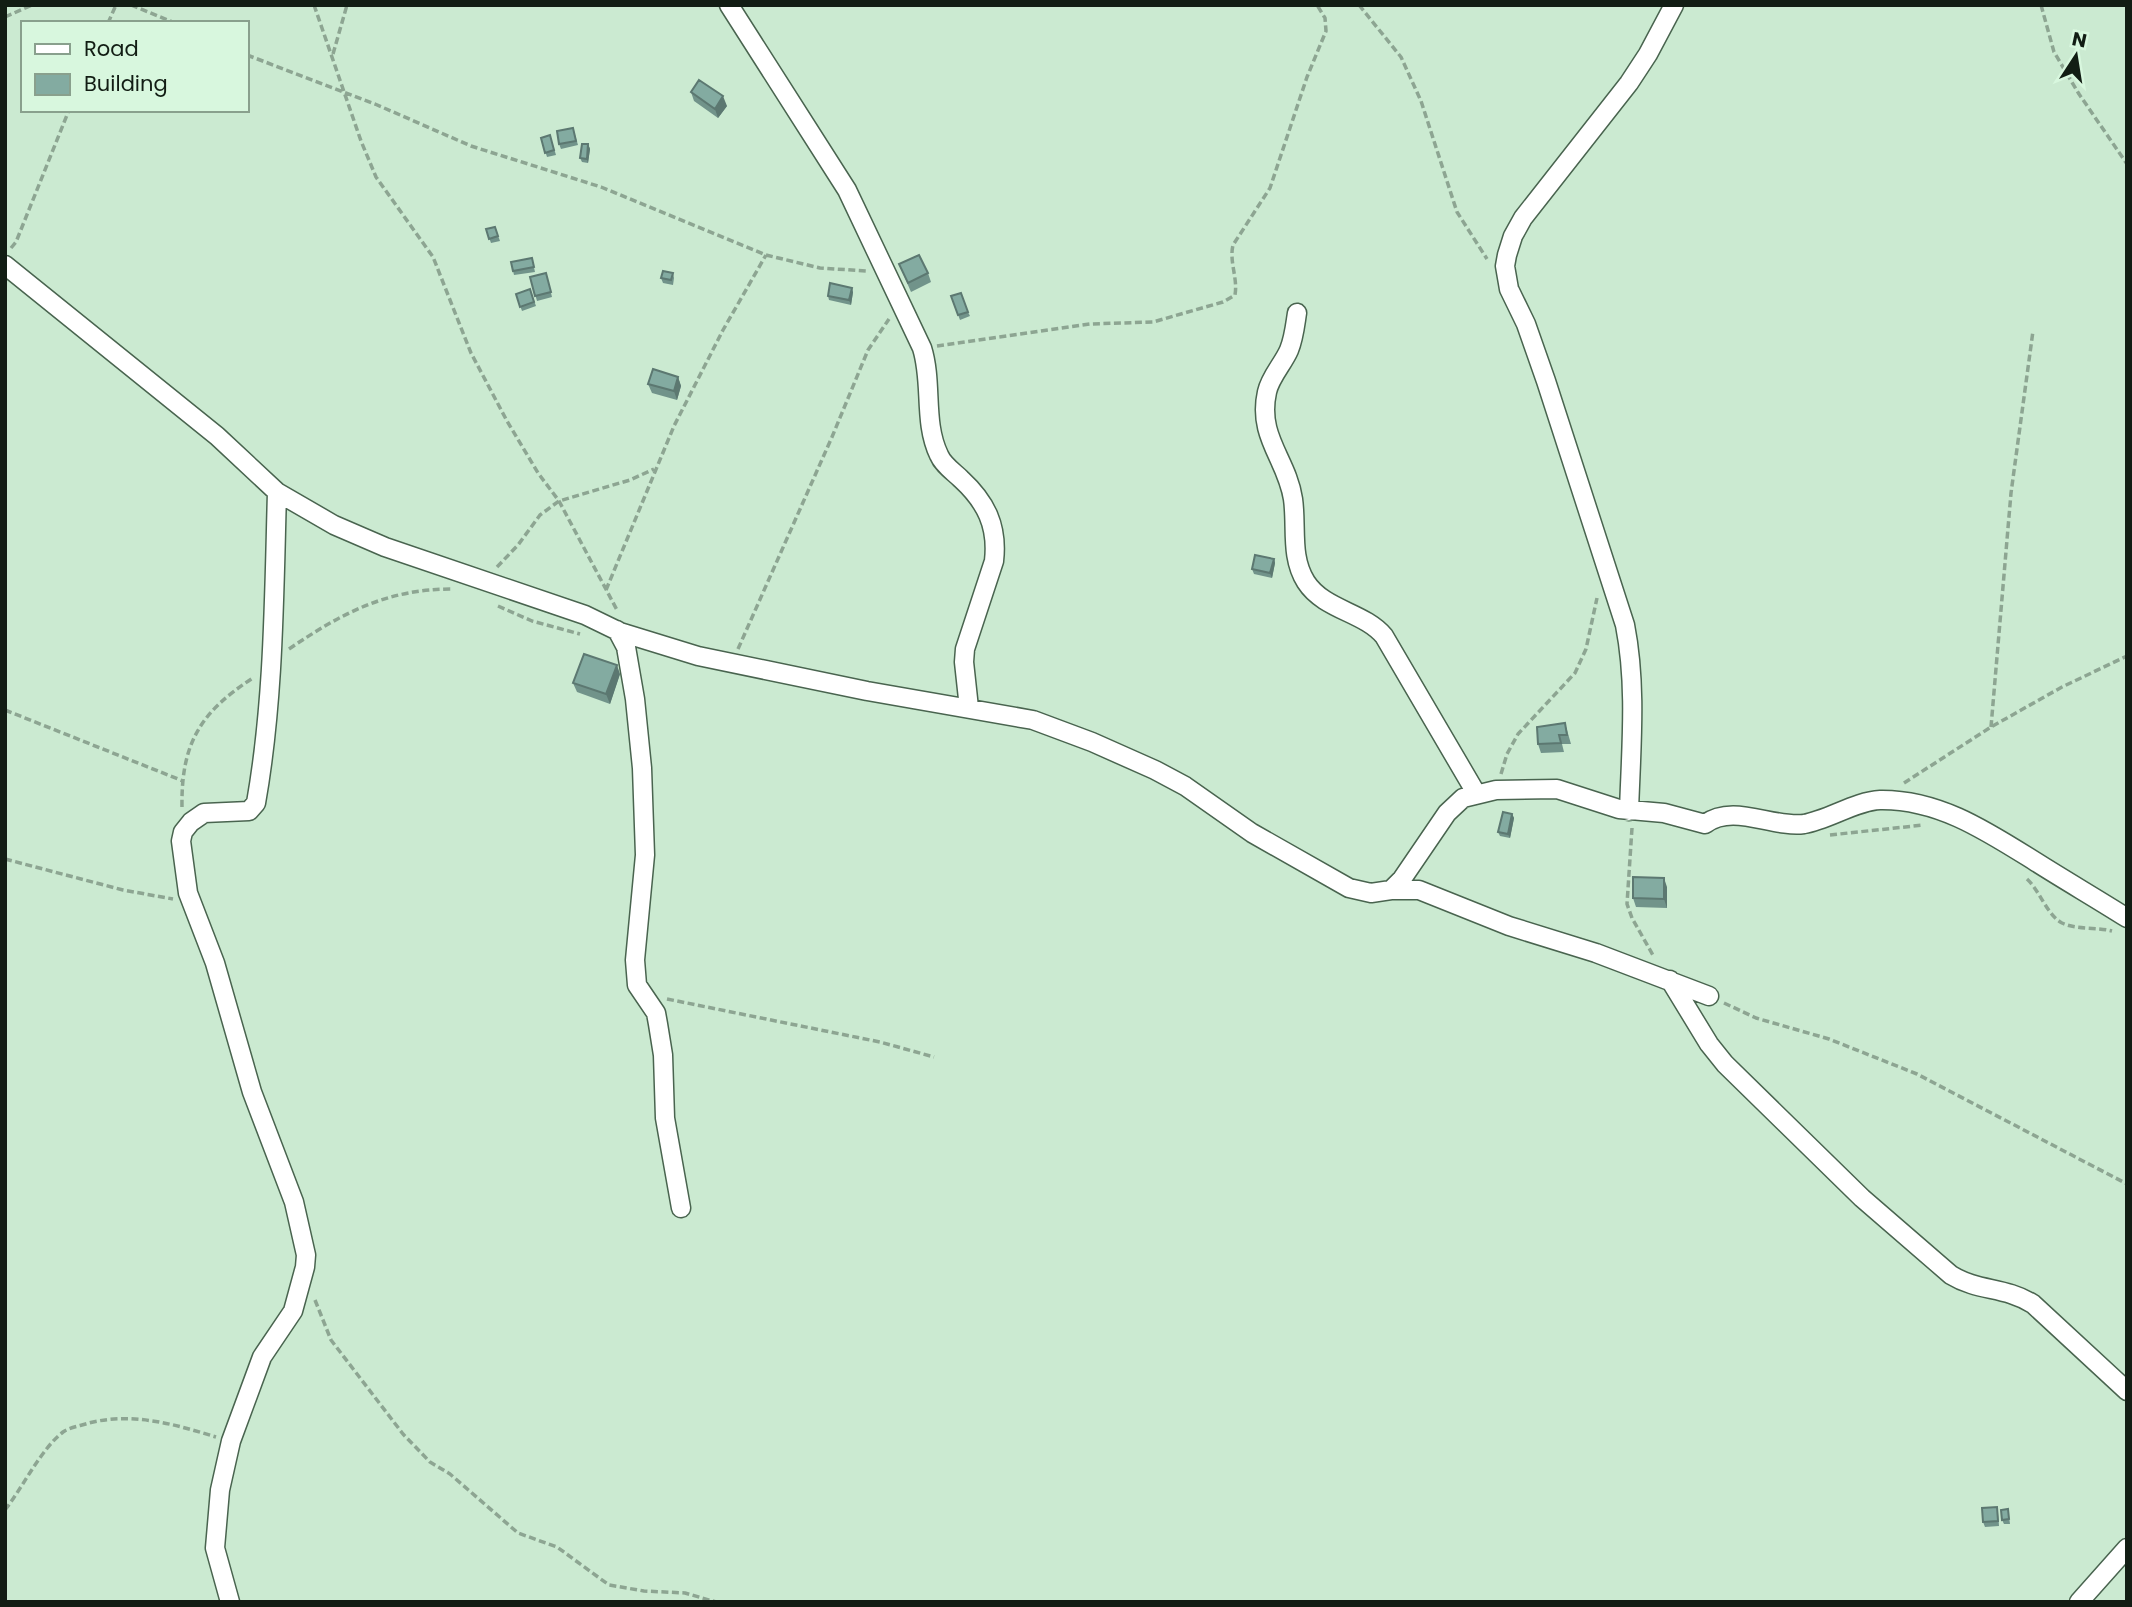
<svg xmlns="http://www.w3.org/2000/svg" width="2132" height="1607" viewBox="0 0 2132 1607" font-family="Poppins,sans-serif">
<rect width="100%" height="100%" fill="#cbead1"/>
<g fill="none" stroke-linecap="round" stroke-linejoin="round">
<g stroke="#49644f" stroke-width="21">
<path id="minor" d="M 729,5 L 847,190 L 922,348 C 933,383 923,422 939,455 C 943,465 954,472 961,479 C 986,502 998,526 994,561 L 965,649 L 964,662 L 969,708
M 5,265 L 217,436 L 277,492 L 334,525 L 385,547 L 585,615 L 620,632 L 698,656 L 867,691 L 1033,720 L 1092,742 L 1155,770 L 1185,786 L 1252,833 L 1349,888 L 1371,893 L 1391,890 L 1402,879 L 1447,813 L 1463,798 L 1496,790 L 1557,789 L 1619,809 L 1664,813 L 1705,824 C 1733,803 1772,828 1804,824 C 1828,820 1856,801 1880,800 C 1939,799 1988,832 2036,862 C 2066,881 2097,899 2127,918
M 1297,313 C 1295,326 1294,338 1289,350 C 1283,364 1270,377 1267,392 C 1257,437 1287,459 1293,499 C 1297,527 1290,557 1306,582 C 1324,610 1364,612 1384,636 L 1476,793
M 617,630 L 626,647 L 635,699 L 642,768 L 645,855 L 635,960 L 637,985 L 656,1013 L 658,1024 L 663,1055 L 665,1118 L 681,1208
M 1629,811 C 1631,749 1637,686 1625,625 L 1546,381 L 1526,324 L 1509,289 L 1505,266 L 1507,255 L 1513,236 L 1523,218 L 1629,83 L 1648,54 L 1674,5
M 1391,890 L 1419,890 L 1509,926 L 1596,953 L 1709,996
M 1670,980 L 1709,1044 L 1725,1064 L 1862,1198 L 1951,1275 C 1979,1292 2004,1286 2033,1304 L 2127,1391
M 230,1602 L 215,1548 L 220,1490 L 231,1441 L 262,1357 L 293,1311 L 305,1267 L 306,1255 L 294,1202 L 252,1092 L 215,963 L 188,893 L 181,841 L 183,832 L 191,822 L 204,813 L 249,811 L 256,803 C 274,701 274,596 277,492
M 2079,1602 L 2127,1548"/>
</g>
<path stroke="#8da592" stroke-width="3.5" stroke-dasharray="7 3.5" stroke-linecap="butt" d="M 131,5 L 175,23
M 314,5 L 361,141 L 376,177 L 433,257 L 471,353 L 507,421 L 538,473 L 559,501 L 617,610
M 1359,5 L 1401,57 L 1421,101 L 1457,212 L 1487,259
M 2041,5 L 2054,52 L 2079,94 L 2127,164
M 5,17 L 32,5
M 108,23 L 116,5
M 333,54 L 347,5
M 247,55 L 375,104 L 471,146 L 601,187 L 766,255 L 820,268 L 867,271
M 11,248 L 16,242 L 69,110
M 937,346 L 1090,324 L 1153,322 L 1223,302 L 1235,295 C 1238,278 1229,262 1233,245 L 1270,188 L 1307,77 L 1326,31 L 1325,18 L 1317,5
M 497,567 L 518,545 L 540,515 L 559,501 L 630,480 L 654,469
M 606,590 L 674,426 L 723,330 L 766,255
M 498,606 L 532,621 L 580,634
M 289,649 C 342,613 387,589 452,589
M 738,649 L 832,437 L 868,350 L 889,319
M 5,710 L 183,781
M 1991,727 L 2011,493 L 2033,331
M 1501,774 L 1507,754 L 1518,734 L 1575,673 L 1586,649 L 1597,598
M 1904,783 L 1991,727 L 2062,687 L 2127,656
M 182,807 C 181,744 200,712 253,678
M 1632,828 L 1627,904 L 1632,918 L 1654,957
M 1830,835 L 1923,825
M 5,859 L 123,890 L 173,899
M 2027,879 C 2040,891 2047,915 2062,923 C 2077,930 2097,927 2112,931
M 667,999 L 880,1042 L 934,1057
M 1724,1003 L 1756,1018 L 1829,1039 L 1917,1074 L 2127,1184
M 315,1300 L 331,1340 L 403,1434 L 430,1462 L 450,1474 L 518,1533 L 557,1547 L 609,1585 L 644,1591 L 685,1593 L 716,1602
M 5,1510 C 23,1487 41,1449 63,1432 C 70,1427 80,1426 89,1423 C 132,1412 174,1424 216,1437"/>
<use href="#minor" stroke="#fff" stroke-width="18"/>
</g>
<path fill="#71938a" d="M 691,92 L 727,106 L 718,118 L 694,101 Z
M 573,128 L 578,145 L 561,149 L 559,144 Z
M 550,135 L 556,155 L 547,157 L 541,138 Z
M 588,144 L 590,149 L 588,163 L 582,162 L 580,158 Z
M 495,227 L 500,241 L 491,243 L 486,229 Z
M 533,263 L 535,272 L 514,275 L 513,271 Z
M 899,264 L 928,273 L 931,282 L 911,292 Z
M 546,273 L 552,297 L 537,301 L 530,277 Z
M 673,273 L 674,278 L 673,285 L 663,283 L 661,278 Z
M 530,289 L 536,306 L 522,311 L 516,294 Z
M 853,292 L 851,305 L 829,300 L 828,296 Z
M 951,296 L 968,312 L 970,316 L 960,320 Z
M 678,377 L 681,386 L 677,400 L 652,393 L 648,384 Z
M 1274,559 L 1275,563 L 1272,578 L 1254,574 L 1252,569 Z
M 620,674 L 610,704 L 577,692 L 573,683 Z
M 1565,723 L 1571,744 L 1562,744 L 1564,752 L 1541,753 L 1538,744 Z
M 1512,814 L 1514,818 L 1510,838 L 1500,836 L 1498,832 Z
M 1667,887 L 1667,908 L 1636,907 L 1633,898 Z
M 1997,1507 L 1998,1512 L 1999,1526 L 1985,1527 L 1983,1522 Z
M 2008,1509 L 2010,1524 L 2004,1524 L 2002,1520 Z"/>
<path fill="#5c7871" d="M 723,96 L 727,106 L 718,118 L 715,109 Z
M 588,144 L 590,149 L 588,163 L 587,159 Z
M 852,288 L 853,292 L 851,305 L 849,300 Z
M 678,377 L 681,386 L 677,400 L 674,391 Z
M 1274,559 L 1275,563 L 1272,578 L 1270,573 Z
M 617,665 L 620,674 L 610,704 L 606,694 Z
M 1512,814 L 1514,818 L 1510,838 L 1508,834 Z
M 1664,878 L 1667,887 L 1667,908 L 1664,899 Z"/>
<path fill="#83aba1" stroke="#5c7871" stroke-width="2" d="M 699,80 L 723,96 L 715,109 L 691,92 Z
M 573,128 L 576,141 L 559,144 L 557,131 Z
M 550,135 L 554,150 L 545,153 L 541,138 Z
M 582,144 L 588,144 L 587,159 L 580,158 Z
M 495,227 L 498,236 L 489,239 L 486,229 Z
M 919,255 L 928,273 L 908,283 L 899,264 Z
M 532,258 L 534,267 L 513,271 L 511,262 Z
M 663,271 L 673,273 L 671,280 L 661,278 Z
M 546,273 L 551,292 L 535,296 L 530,277 Z
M 830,283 L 852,288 L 849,300 L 828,296 Z
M 530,289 L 534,302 L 520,307 L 516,294 Z
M 961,293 L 968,312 L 958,315 L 951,296 Z
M 653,369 L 678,377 L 674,391 L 648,384 Z
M 1255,555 L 1274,559 L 1270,573 L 1252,569 Z
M 584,654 L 617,665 L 606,694 L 573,683 Z
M 1565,723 L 1567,735 L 1559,735 L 1561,743 L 1538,744 L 1537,727 Z
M 1503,812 L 1512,814 L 1508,834 L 1498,832 Z
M 1633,877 L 1664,878 L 1664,899 L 1633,898 Z
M 1997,1507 L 1998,1521 L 1983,1522 L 1982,1508 Z
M 2008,1509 L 2009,1519 L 2002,1520 L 2001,1510 Z"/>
<rect width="2132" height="1607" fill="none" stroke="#121d14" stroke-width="14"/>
<rect x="21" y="21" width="228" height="91" fill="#d8f7de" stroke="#89a08d" stroke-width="2"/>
<rect x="35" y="44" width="35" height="10" fill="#ffffff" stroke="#89a08d" stroke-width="2"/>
<text x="84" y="56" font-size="21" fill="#121d14">Road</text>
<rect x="35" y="74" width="35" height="21" fill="#83aba1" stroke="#89a08d" stroke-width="2"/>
<text x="84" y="91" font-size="21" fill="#121d14">Building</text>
<g transform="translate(2076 56) rotate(12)" stroke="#d8f7de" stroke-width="5" paint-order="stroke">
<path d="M0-5L12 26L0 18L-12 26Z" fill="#121d14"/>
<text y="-10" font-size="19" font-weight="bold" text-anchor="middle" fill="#121d14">N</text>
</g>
</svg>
